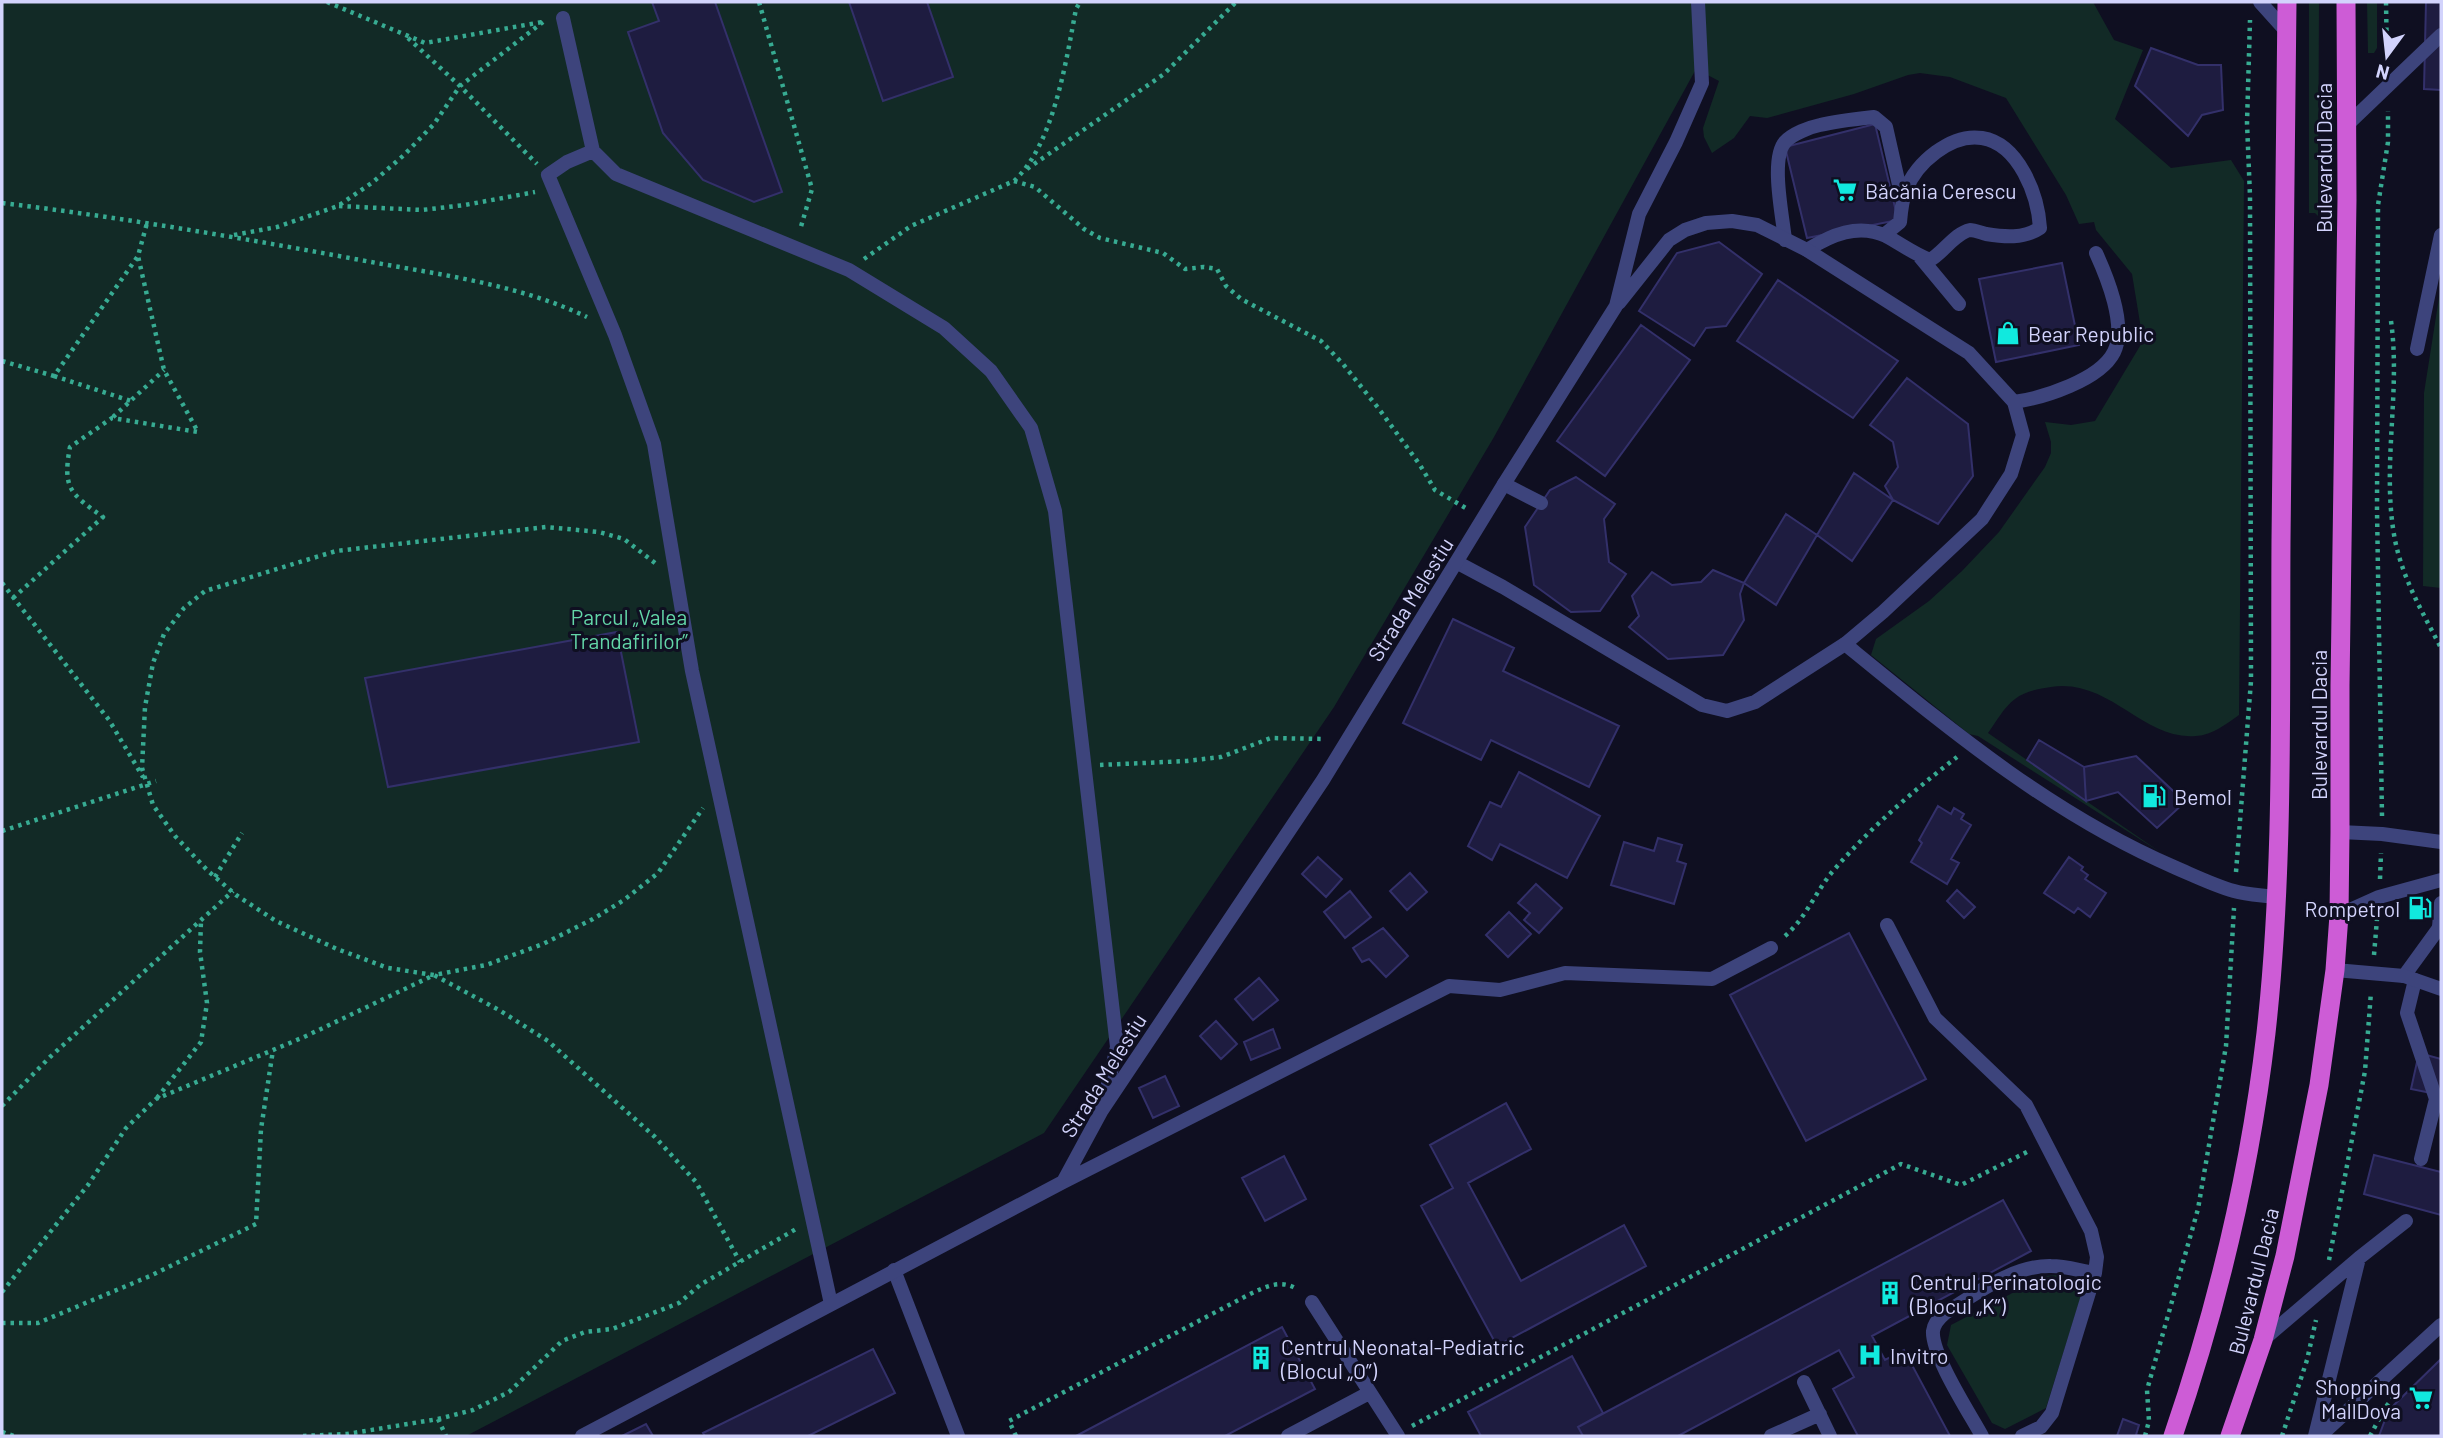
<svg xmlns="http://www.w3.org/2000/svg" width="2443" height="1438" viewBox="0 0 2443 1438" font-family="Barlow,sans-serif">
<rect width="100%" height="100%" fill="#0f0f21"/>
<path fill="#122a26" d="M 2,2 L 2093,2 L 2114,40 L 2143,50 L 2115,119 L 2171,168 L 2231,160 L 2244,181 L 2239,715 C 2226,724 2213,735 2196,736 C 2143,741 2110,678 2051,687 C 2039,689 2025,691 2015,699 C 2004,707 1996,722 1988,733 L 2160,852 L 1978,736 L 1969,734 L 1871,655 L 1876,639 L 1929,601 L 1962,571 L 1999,532 L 2045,467 L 2051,453 L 2051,442 L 2045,422 L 2071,425 L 2095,421 L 2143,341 L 2132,274 L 2096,230 L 2094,222 L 2079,224 L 2066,195 L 2006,98 L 1950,77 L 1920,73 L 1908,75 L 1854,94 L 1767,118 L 1750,116 L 1734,138 L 1712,153 L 1704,137 L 1703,128 L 1719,81 L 1696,69 L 1494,437 L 1334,707 L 1044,1133 L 466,1436 L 2,1436 Z
M 2309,2 L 2319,2 L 2318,216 L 2315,213 L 2309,213 Z
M 2367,2 L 2377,2 L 2377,48 L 2374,53 L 2368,53 Z
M 2441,285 L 2441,588 L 2423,586 L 2424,393 Z
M 2057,1275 L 2073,1281 L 2082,1293 L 2046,1408 L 2005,1429 L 1992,1423 L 1947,1345 L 1951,1325 L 2045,1276 Z"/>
<path fill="#1e1c40" stroke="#33306a" stroke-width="2" d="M 652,2 L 715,2 L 782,192 L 754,202 L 703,180 L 663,133 L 628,32 L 659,21 Z
M 849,2 L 927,2 L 953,77 L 883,101 Z
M 2426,2 L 2441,2 L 2441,90 L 2424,89 Z
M 2151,48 L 2198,65 L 2221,65 L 2223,110 L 2202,115 L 2188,136 L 2135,86 Z
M 1875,124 L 1898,220 L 1807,238 L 1785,147 Z
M 1719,242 L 1762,274 L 1726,326 L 1706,328 L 1694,346 L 1639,311 L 1677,253 Z
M 2062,263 L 2079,345 L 1996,362 L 1979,279 Z
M 1778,280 L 1898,361 L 1853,418 L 1737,341 Z
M 1641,325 L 1690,360 L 1605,476 L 1557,441 Z
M 1907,378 L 1968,424 L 1973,476 L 1938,524 L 1893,500 L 1885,486 L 1898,467 L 1893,442 L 1870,425 Z
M 1854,473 L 1893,500 L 1852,561 L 1817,535 Z
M 1576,477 L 1615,504 L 1604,519 L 1609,562 L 1626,574 L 1600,611 L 1571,612 L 1534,585 L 1525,527 L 1550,490 Z
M 1786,514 L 1817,535 L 1776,605 L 1744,583 Z
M 1713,570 L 1744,583 L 1740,594 L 1744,620 L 1723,655 L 1668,659 L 1629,627 L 1639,616 L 1632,596 L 1652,572 L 1672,585 L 1701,582 Z
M 1453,619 L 1514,648 L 1503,671 L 1619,726 L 1589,787 L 1491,740 L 1481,760 L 1403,723 Z
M 617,632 L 639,742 L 388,787 L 365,678 Z
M 2039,740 L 2084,767 L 2086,801 L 2027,760 Z
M 2136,756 L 2185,802 L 2157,828 L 2118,792 L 2086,801 L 2084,767 Z
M 1519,772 L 1600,816 L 1567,878 L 1500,844 L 1492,860 L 1468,846 L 1490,802 L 1501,807 Z
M 1938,806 L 1951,814 L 1954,808 L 1964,814 L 1961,819 L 1971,825 L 1951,859 L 1959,863 L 1947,884 L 1911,862 L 1922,843 L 1919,840 Z
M 1658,838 L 1682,845 L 1677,861 L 1686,864 L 1674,904 L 1611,885 L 1624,842 L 1654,851 Z
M 1318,857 L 1342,879 L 1326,897 L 1302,874 Z
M 2069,857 L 2083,867 L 2081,870 L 2088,875 L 2085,879 L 2106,893 L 2090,917 L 2078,908 L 2074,913 L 2044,893 Z
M 1410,873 L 1427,892 L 1407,910 L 1390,891 Z
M 1536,884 L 1562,908 L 1539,933 L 1524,920 L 1530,913 L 1518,903 Z
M 1957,890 L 1975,907 L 1964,918 L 1947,901 Z
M 1350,891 L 1371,917 L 1345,938 L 1324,912 Z
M 1509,912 L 1531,934 L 1508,957 L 1486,935 Z
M 1383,928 L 1408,956 L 1386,977 L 1369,959 L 1362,962 L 1353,948 Z
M 1849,933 L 1926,1079 L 1806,1141 L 1730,995 Z
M 1259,978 L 1278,1000 L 1253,1020 L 1235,999 Z
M 1216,1021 L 1237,1044 L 1221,1059 L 1200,1036 Z
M 1273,1029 L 1280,1048 L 1251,1060 L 1244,1042 Z
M 2419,1053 L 2441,1059 L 2441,1095 L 2411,1089 Z
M 1165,1076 L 1179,1106 L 1153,1118 L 1139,1088 Z
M 1506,1103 L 1531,1149 L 1468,1183 L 1521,1281 L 1624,1225 L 1646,1266 L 1497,1346 L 1421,1206 L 1453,1188 L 1430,1145 Z
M 2374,1155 L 2441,1172 L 2441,1215 L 2364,1194 Z
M 1284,1156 L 1306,1199 L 1265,1221 L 1242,1178 Z
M 2003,1200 L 2031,1251 L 1872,1336 L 1885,1360 L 1904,1350 L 1950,1436 L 1858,1436 L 1833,1389 L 1854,1377 L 1839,1350 L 1678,1436 L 1583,1436 L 1578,1427 Z
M 1282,1327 L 1315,1389 L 1225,1436 L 1076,1436 Z
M 873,1349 L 895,1393 L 808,1436 L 705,1436 L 703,1433 Z
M 1572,1356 L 1603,1413 L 1578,1427 L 1583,1436 L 1481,1436 L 1468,1412 Z
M 2441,1359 L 2441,1436 L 2379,1436 L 2386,1417 L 2394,1405 Z
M 2123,1419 L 2139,1425 L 2136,1435 L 2141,1436 L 2117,1436 Z
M 646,1424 L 653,1436 L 622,1436 Z"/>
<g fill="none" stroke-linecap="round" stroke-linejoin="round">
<path stroke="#37ab92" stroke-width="4.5" stroke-dasharray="3.5 5" stroke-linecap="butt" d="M 327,2 L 425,43 L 542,22
M 759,2 L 812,189 L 800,230
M 2386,2 L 2387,61
M 408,38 L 460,86 L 537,164
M 1027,169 L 1164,74 L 1236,2
M 1014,181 L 1035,187 L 1084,229 L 1100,238 L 1163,253 L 1185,269 L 1204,267 L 1217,269 L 1226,286 L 1241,299 L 1321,341 L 1343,364 L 1379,409 L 1420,465 L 1435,490 L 1469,510
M 2,203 C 126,218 248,239 371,262 C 443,275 520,285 587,317
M 339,206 L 422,210 L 465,205 L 535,192
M 234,235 L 277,227 L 338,206 L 373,182 L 404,155 L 434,124 L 460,86 L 543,22
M 864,259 L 911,226 L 1014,181 C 1054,144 1066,61 1076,9 L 1080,2
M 2391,321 C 2401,393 2381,468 2395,540 C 2403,580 2423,613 2441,648
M 2,361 L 54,376 L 138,256 L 147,223
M 54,376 L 131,401
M 113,417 L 164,370
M 655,563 L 624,539 L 599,532 L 546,527 L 336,551 L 205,591 L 184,608 L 164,634 L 153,663 L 145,707 L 142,768 L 153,805 L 175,836 L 208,871 L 236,895 L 276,921 L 337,949 L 388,968 L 434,975 L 486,965 L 543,944 L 593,919 L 624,900 L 658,873 L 703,808
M 2,583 L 109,720 L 143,777
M 13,598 L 103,517 C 71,494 62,489 70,447 L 112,418 L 198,432 L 164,370 L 138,256
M 1100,765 L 1187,761 L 1221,757 L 1271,738 L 1325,739
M 2382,816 L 2377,510 L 2378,205 L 2388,142 L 2388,111
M 2,831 L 156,781
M 2236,872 L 2251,681 L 2250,196 L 2247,123 L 2250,20
M 215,877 L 242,833
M 2380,879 L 2381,853
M 1785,936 C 1806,918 1816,891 1833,871 C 1871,827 1912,792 1957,757
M 2374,955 L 2377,919
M 157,1098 L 201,1042 L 207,1003 L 200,952 L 201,920
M 2,1106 L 50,1057 L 233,891
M 2329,1260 L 2365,1071 L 2371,992
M 2,1292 L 88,1185 L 126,1128 L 156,1099 L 304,1037 L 434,975 L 499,1010 L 548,1041 L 655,1137 L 696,1182 L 740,1262
M 2,1323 L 38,1323 L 150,1276 L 256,1224 L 261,1129 L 273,1050
M 438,1419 L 446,1436
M 1412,1426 L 1901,1164 L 1961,1185 L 2029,1151
M 2,1432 L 14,1436
M 303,1436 L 347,1434 L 438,1419 L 473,1410 L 509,1392 L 562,1341 L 585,1332 L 612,1329 L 679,1303 L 700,1285 L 796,1229
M 1016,1436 L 1009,1421 L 1248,1295 C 1265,1287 1281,1278 1298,1290
M 2145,1436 L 2149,1421 L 2147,1390 L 2198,1209 L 2226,1046 L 2234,908
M 2282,1436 L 2307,1360 L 2316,1320
M 2370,1436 L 2385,1408 L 2393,1398"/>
<path stroke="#3d447c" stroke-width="14" d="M 2260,2 L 2287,32
M 563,18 L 593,151
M 2347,125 L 2441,35
M 1785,240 C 1783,218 1770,159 1785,142 C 1792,134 1810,127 1820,125 C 1837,121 1856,119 1874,117 L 1886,127 L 1902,198
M 1807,250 C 1831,235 1858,223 1886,236 C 1901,244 1914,254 1930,260 C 1943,253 1955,233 1970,230 C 1974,230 1982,233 1986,234 C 2004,237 2024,239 2040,228 C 2038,195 2019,144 1982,138 C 1951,133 1916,163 1906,190 C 1902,200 1901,211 1900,222 L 1884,235
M 1920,257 L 1959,304
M 2417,349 L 2441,235
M 2014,402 C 2043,398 2100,380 2114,352 C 2127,326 2107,277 2096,253
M 1504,484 L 1541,503
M 1458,563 L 1503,587 L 1702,705 L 1727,711 L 1755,702 L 1845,644
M 2340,832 L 2382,834 L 2441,842
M 2339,915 L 2379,897 L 2441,880
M 1887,925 L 1935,1018 L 2026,1105 L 2091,1231 L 2097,1257 L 2095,1273
M 2439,927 L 2441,903
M 2415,980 L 2407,1013 L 2436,1099 L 2421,1159
M 894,1270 L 958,1436
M 1312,1302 L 1398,1436
M 831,1304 L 692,671 L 654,444 L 615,335 L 548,175 L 567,162 L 593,151 L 616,174 L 849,270 L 944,328 L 991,371 L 1031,428 L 1055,511 L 1117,1047 L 1102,1109
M 2263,1340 L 2359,1258 L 2406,1221
M 1804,1382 L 1830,1436
M 1288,1436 L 1369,1393
M 1771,1436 L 1820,1414
M 1982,1436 C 1970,1414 1931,1354 1933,1331 C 1934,1323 1939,1318 1945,1313 C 1976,1294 2013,1265 2051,1266 C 2066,1266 2081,1271 2095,1273 L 2052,1413 L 2041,1427 L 2022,1436
M 2315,1436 L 2359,1258
M 2320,1436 L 2441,1325"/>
<path stroke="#3d447c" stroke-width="14" d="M 1619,303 L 1669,240 L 1685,230 L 1706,223 L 1732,221 L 1757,225 L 1807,250 L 1969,353 L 2014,402 L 2023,435 L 2011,474 L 1982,519 L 1883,612 L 1845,644 C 1948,728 2051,814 2174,867 C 2193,875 2213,885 2234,891 C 2247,895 2262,895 2276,897
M 2404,976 L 2441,925
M 1063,1182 L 1102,1110 L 1323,780 L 1504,484 L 1616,306 L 1639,214 L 1676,142 L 1702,83 L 1698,2
M 582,1436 L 1063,1182 L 1449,986 L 1500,990 L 1565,973 L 1712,979 L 1771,948"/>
<path stroke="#3d447c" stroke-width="14" d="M 2335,970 L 2404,976 L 2441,989"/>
<path stroke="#cd5cd6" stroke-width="19" d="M 2173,1436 C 2218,1305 2250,1171 2266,1033 C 2284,871 2280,703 2281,540 C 2283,360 2286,181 2287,2
M 2230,1436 L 2263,1340 L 2285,1256 L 2319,1085 L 2335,970 L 2339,915 L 2340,832 L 2340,685 L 2347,199 L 2346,2"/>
</g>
<defs>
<g id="supermarket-bare" transform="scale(1.89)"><path d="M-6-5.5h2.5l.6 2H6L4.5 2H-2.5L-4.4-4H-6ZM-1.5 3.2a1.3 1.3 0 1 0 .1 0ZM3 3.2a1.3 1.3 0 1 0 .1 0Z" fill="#11e9de" stroke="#0f0f21" stroke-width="2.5" paint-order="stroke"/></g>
<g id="shop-bare" transform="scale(1.89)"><path d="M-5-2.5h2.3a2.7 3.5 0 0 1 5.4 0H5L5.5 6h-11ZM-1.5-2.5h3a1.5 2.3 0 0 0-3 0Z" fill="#11e9de" stroke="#0f0f21" stroke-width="2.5" paint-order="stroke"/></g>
<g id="fuel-bare" transform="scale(1.89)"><path d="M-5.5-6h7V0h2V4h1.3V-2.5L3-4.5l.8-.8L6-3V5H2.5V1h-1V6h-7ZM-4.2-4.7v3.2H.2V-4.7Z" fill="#11e9de" stroke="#0f0f21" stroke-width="2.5" paint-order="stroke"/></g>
<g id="building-bare" transform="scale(1.89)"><path d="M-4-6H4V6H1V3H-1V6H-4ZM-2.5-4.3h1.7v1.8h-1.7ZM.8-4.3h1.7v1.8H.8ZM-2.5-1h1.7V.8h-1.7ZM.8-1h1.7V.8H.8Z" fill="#11e9de" stroke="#0f0f21" stroke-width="2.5" paint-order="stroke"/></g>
<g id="hospital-bare" transform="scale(1.89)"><path d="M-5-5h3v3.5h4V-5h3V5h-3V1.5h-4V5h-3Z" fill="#11e9de" stroke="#0f0f21" stroke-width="2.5" paint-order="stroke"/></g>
</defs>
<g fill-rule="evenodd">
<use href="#supermarket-bare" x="1845" y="190"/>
<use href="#shop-bare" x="2008" y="333"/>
<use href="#fuel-bare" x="2154" y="796"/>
<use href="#fuel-bare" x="2420" y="908"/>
<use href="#building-bare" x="1890" y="1293"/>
<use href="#hospital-bare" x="1870" y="1355"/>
<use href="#building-bare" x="1261" y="1358"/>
<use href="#supermarket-bare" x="2421" y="1398"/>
</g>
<g text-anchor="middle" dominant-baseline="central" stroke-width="6" stroke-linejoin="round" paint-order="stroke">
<g font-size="21" fill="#d2d3fc" stroke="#0f0f21">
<text transform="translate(2323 158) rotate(-90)">Bulevardul Dacia</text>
<text transform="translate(1410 599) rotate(-58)">Strada Melestiu</text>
<text transform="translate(2318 725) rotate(-90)">Bulevardul Dacia</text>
<text transform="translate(1103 1075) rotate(-58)">Strada Melestiu</text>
<text transform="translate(2253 1281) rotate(-76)">Bulevardul Dacia</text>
</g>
<g font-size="21" fill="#d2d3fc" stroke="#0f0f21" text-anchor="start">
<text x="1865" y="190">Băcănia Cerescu</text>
<text x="2028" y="333">Bear Republic</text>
<text x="2174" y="796">Bemol</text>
<text x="2400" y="908" text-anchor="end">Rompetrol</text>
<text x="1910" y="1281">Centrul Perinatologic<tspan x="1910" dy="24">(Blocul „K”)</tspan></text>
<text x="1281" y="1346">Centrul Neonatal-Pediatric<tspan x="1281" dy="24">(Blocul „O”)</tspan></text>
<text x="1890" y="1355">Invitro</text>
<text x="2401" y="1386" text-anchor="end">Shopping<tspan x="2401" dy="24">MallDova</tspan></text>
</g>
<g font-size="21" fill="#63d6a8" stroke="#0f0f21">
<text x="629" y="616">Parcul „Valea<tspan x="629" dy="24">Trandafirilor”</tspan></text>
</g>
</g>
<rect width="2443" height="1438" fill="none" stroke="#d2d3fc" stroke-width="7"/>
<g transform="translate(2387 56) rotate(195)" stroke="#0f0f21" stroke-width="5" paint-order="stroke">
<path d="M0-5L12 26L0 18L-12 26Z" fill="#d2d3fc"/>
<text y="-10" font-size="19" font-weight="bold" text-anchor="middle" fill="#d2d3fc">N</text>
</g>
</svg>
